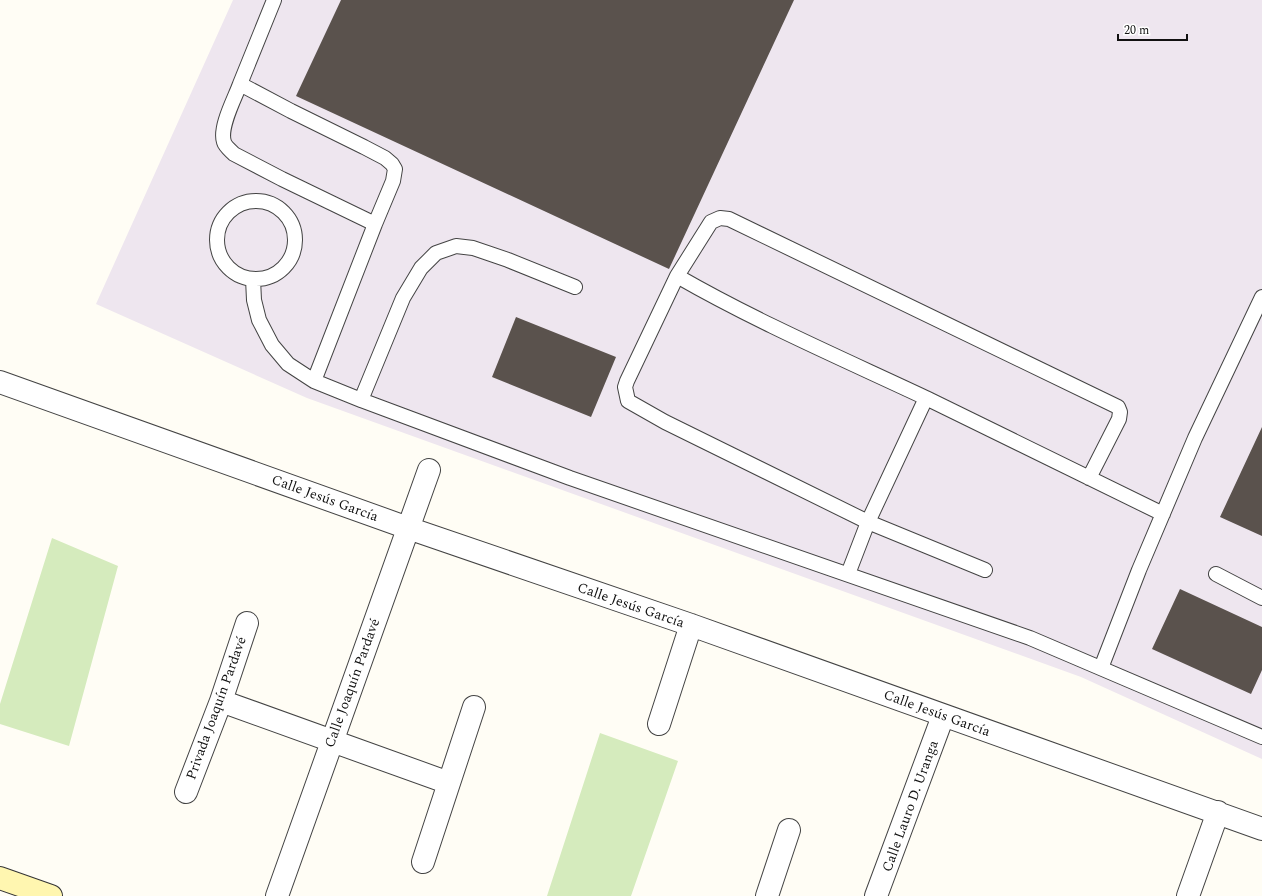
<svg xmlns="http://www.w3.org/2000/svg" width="1262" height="896" viewBox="0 0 1262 896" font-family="Spectral,serif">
<rect width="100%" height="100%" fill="#fffdf5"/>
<path fill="#eee6ef" d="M 233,0 L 1262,0 L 1262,759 L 1081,677 L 307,398 L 96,304 Z"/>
<path fill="#d5ebbd" d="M 52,538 L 118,566 L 69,746 L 0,724 L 0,704 Z
M 600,733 L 678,761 L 631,896 L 547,896 Z"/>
<path fill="#5a524d" d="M 341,0 L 794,0 L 669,269 L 296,96 Z
M 516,317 L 616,357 L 591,417 L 492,377 Z
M 1262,427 L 1262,536 L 1220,517 Z
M 1180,589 L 1262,627 L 1262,670 L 1251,694 L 1152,649 Z"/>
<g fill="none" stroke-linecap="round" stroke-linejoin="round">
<g stroke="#444" stroke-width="16">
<path id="lane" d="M 274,0 L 240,84 L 291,111 L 364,147 L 385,158 L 392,164 L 395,169 L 393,181 L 375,224 L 314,381
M 240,84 C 235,98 219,127 224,142 C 225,146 230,150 234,154 L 282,179 L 375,224
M217 240a39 39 0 1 1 78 0a39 39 0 1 1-78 0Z
M 677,276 L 711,222 L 720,218 L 729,219 L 1118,407 L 1120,412 L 1119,419 L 1089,478
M 253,279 L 254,300 L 259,320 L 272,345 L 288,364 L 314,381 L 361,400 L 570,478 L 1030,638 L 1262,737
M 926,398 L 1163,514
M 361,400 L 403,298 L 421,268 L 436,253 L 456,246 L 473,248 L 508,260 L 575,287
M 848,574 L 868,522 L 926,398 C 843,359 757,322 677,276 L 627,381 L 625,387 L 628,401 L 665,422 L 868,522 L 985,570
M 1216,574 L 1262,598
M 1101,668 L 1139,570 L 1195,438 L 1262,297"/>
</g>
<g stroke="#444" stroke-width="24">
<path id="street" d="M 0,382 L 408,528 L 691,625 L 1262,829
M 221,701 L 449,783
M 659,724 L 691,625
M 186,792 L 221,701 L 247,623
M 423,862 L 474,707
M 277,896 L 429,470
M 767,896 L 789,830
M 876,896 L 943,716
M 1188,896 L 1218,812"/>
</g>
<g stroke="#333" stroke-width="24">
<path id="secondary" d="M 0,878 L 51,896"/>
</g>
<use href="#lane" stroke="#fff" stroke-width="14"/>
<use href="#street" stroke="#fff" stroke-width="22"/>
<use href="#secondary" stroke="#fff6b0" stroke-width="22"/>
</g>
<g text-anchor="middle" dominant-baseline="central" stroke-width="4" stroke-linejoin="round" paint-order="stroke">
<g font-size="14" fill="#111" stroke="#fff">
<text transform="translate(325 498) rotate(20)">Calle Jesús García</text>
<text transform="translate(631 605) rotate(19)">Calle Jesús García</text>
<text transform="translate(352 683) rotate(-70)">Calle Joaquín Pardavé</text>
<text transform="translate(216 708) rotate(-70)">Privada Joaquín Pardavé</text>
<text transform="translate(937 713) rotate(20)">Calle Jesús García</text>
<text transform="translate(910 806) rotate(-70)">Calle Lauro D. Uranga</text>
</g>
</g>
<path d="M1118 34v6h69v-6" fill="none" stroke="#111111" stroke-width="2"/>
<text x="1124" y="34" font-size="12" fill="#111111" stroke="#ffffff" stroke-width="3" paint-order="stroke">20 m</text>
</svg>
